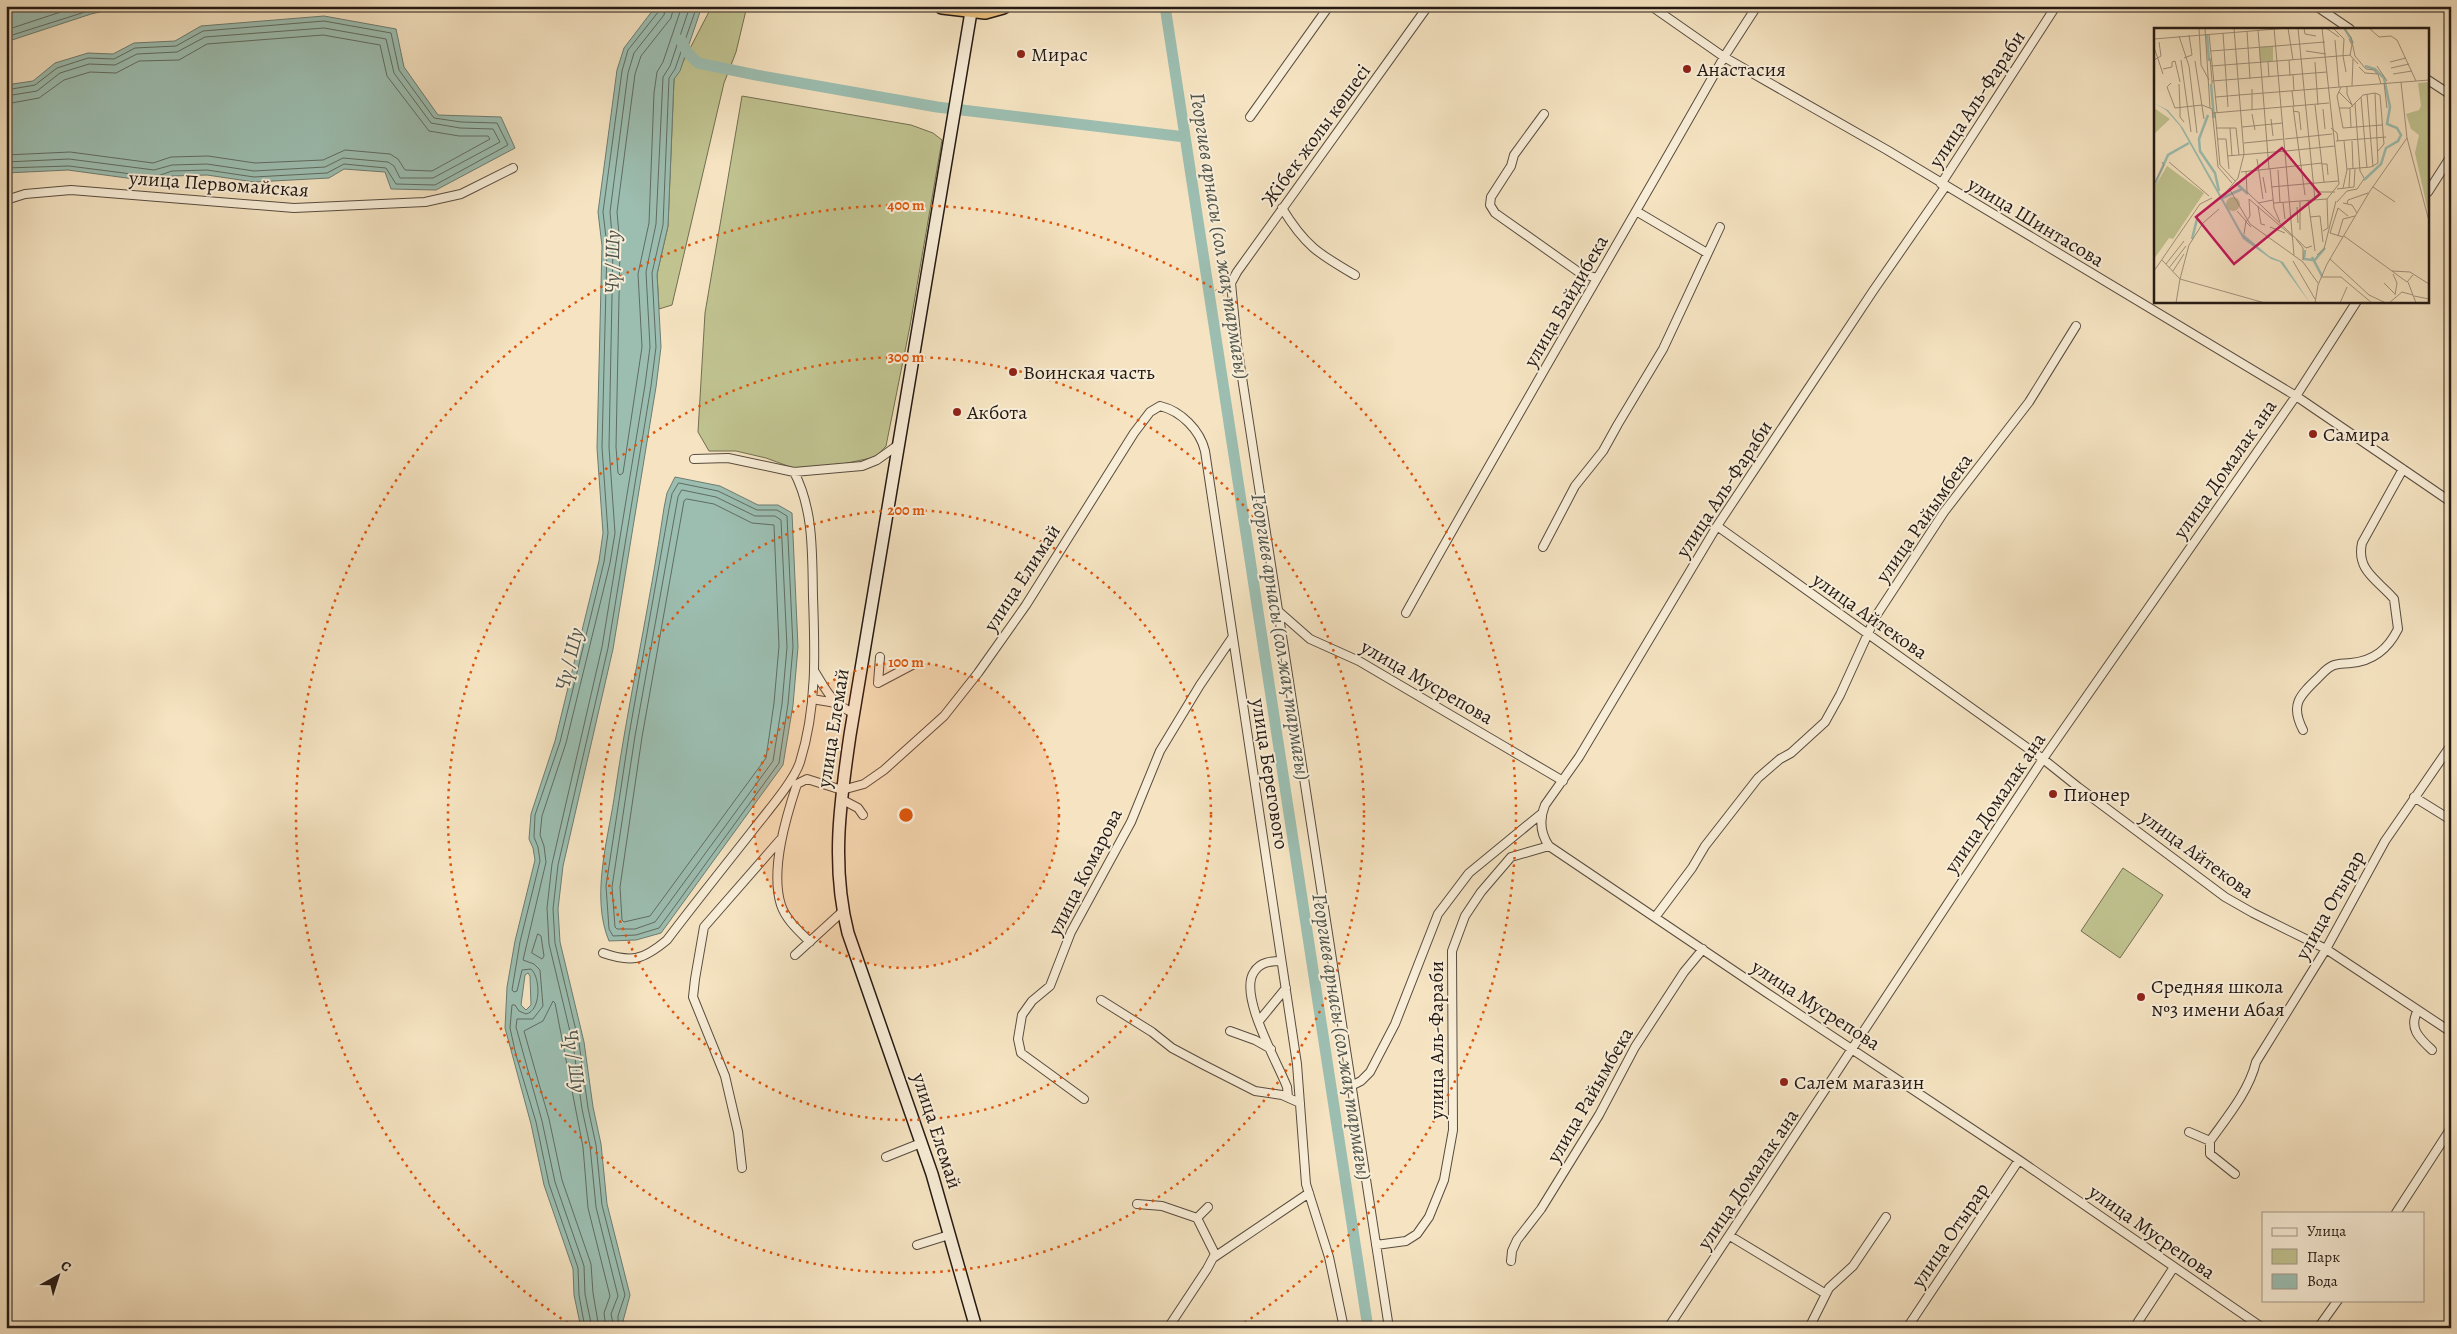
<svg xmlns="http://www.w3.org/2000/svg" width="2457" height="1334" viewBox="0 0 2457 1334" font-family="Alegreya,serif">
<rect width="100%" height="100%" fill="#f5e3c1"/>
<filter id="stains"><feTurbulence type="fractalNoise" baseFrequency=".004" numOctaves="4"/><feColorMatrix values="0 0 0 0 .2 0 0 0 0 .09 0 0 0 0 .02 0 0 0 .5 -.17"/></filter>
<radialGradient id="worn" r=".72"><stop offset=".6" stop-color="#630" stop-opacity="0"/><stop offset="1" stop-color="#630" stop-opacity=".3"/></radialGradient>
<path fill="#c0c390" stroke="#726e52" d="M 712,6 L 747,6 L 736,52 L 724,83 L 672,305 L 659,309 L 657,274 L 668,226 L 674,79 Z
M 742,96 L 911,125 L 933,133 L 942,140 L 910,326 L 886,446 L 876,457 L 828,467 L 796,469 L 766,458 L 736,451 L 709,451 L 698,432 L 705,313 Z
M 2123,868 L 2163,895 L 2120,958 L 2081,931 Z"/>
<path fill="#9cbeb1" stroke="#6c7c72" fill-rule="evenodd" d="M 6,6 L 126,6 L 91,14 L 6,42 Z
M 656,6 L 702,6 L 680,71 L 674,79 L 668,226 L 657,274 L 661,347 L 656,387 L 613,649 L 563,866 L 558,909 L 560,942 L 584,1042 L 593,1107 L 601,1144 L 607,1204 L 630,1295 L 623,1321 L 634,1328 L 581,1328 L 574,1295 L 573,1269 L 544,1185 L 531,1124 L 505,1028 L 507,987 L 515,941 L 535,860 L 533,848 L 529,839 L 531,814 L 555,741 L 599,561 L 603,533 L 597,448 L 602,246 L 598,212 L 617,70 L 624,48 ZM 528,973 L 530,976 L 531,1005 L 526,1010 L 521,1005 L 525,975 Z
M 324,16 L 396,29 L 404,67 L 438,115 L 501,117 L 515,148 L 436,190 L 391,189 L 385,172 L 344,169 L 329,178 L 254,182 L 207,175 L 172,176 L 156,182 L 68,170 L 6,173 L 6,85 L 33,81 L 55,63 L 88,53 L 113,54 L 134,43 L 175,41 L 201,26 Z
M 675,477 L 720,486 L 758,505 L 778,505 L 792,513 L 798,647 L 793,705 L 783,765 L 661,933 L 636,940 L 609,941 C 591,898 607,843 614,799 C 628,702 650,605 664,508 L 667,493 Z"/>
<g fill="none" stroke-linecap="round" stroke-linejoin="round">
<path stroke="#606c62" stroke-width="1" d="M 674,6 L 671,18 L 641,56 L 635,74 L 617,212 L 620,246 L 616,447 L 618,473 L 620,475 L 623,473 L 642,347 L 638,274 L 649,223 L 654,93 L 657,72 L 663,62 L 682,6
M 6,30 L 79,6
M 6,37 L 104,6
M 6,90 L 35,85 L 57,68 L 88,58 L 114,59 L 135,48 L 176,46 L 203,31 L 324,21 L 391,33 L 399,70 L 434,118 L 461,122 L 497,123 L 508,145 L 435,185 L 396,184 L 386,168 L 344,164 L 327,173 L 254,177 L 207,170 L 172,171 L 155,177 L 69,166 L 6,168
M 6,96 L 37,91 L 60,73 L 89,64 L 115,65 L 137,54 L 177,52 L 205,37 L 324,28 L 386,39 L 394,73 L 431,123 L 460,128 L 493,129 L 500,142 L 433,178 L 400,178 L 394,166 L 388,162 L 343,158 L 325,167 L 254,171 L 207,164 L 172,165 L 154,170 L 69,159 L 6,162
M 6,104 L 39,98 L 64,80 L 90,72 L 116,73 L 139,61 L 179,60 L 207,44 L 323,35 L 380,45 L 387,76 L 429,131 L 459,136 L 488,136 L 490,139 L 432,171 L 405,170 L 398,159 L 390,154 L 345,150 L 323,160 L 255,163 L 208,156 L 171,157 L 153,163 L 70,152 L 6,155
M 679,483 L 718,491 L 757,510 L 777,510 L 787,516 L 793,647 L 788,704 L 779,763 L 659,928 L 636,935 L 613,936 L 609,929 L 606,886 L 629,735 L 669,509 L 672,494 Z
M 682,490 L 716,497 L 755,516 L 775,516 L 781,520 L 787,647 L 782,704 L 773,761 L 655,922 L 635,929 L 617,929 L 615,927 L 612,887 L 635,736 L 678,497 Z
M 687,499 L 714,504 L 752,523 L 774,525 L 779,646 L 774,703 L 766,758 L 650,916 L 624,922 L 622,920 L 620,887 L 642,737 L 684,501 Z
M 538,934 L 541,936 L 544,956 L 542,959 L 532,953 Z
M 585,1328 L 579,1295 L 578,1268 L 549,1184 L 536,1122 L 516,1055 L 510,1028 L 512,1005 L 515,1005 L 519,1011 L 526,1014 C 541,1011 541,978 531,969 L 522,970 L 517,991 L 514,992 L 512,990 L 520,942 L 540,861 L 538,847 L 534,837 L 535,815 L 560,742 L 604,562 L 608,533 L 602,447 L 607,246 L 603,212 L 622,71 L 628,50 L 659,11 L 660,6
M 592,1328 L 585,1294 L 584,1266 L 555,1182 L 542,1121 L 516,1027 L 517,1019 L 533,1019 L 543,1006 L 540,970 L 534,964 L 523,960 L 546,862 L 544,846 L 540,835 L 542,816 L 566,743 L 610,563 L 615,533 L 609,447 L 613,246 L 610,212 L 628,73 L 634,53 L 664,15 L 666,6
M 599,1328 L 593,1293 L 591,1264 L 562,1180 L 549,1119 L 524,1031 L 543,1021 L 553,1001 L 555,1003 L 583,1147 L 588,1208 L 610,1296 L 604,1313 L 606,1328
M 614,1328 L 611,1314 L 618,1296 L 596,1207 L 590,1146 L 582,1109 L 573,1044 L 549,944 L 547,908 L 552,864 L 602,647 L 645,385 L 650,347 L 646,272 L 656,224 L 663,77 L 670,66 L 690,6
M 623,1328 L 618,1323 L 618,1316 L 625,1295 L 602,1205 L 596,1145 L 588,1108 L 579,1043 L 555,943 L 553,909 L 558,865 L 608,648 L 651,386 L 656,347 L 652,273 L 663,225 L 669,78 L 675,69 L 697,6"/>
<path stroke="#9cbeb1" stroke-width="11" d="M 1165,6 L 1368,1328
M 681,40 L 687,52 L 698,63 L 756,75 L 937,107 L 1185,137"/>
<g stroke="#584c3f" stroke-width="10">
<path id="street" d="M 1651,6 L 1724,57 L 1887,150 L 2296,396 L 2451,502
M 2316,6 L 2350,29
M 2428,80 L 2451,95
M 1544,114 L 1514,155 L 1511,166 L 1491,197 L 1490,205 L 1495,213 L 1580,273 L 1597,278
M 1250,117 L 1329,6
M 1941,184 L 2056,6
M 1945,187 L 1873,291 L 1717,526 L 1579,757 L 1545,805 C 1539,820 1540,833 1549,846 L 1767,993 L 2019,1160 L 2263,1328
M 2428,192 L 2451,156
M 6,200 L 25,194 L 71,190 L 294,208 L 425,202 L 461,194 L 513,168
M 1282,208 C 1305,246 1319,254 1355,275
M 1636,211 L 1707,253
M 694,459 L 728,458 L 794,472 L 862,466 L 877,460 L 898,445
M 1717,526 L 2043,759 L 2078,787 L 2225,897 L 2253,913 L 2326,949 L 2451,1032
M 1543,547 L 1575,486 L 1603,451 L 1618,424 L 1663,349 L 1720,227
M 1277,610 L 1310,639 L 1359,661 L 1563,781
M 1406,613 C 1510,426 1619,243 1724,57 L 1757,6
M 815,672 C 827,692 832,703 853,713
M 878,683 L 914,664
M 878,683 L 880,657
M 812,699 L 836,703
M 2303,730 C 2290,705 2299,696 2318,678 C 2322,674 2327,668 2332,666 C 2338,663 2345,664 2351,663 C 2374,661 2388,649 2398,629 L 2394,599 C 2378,580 2356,571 2362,543 L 2403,469
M 2414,797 L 2451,820
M 841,799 L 858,808 L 863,815
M 1656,916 L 1692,868 L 1705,846 L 1758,778 L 1780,759 L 1791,753 L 1825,722 L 1840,695 L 1876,616 L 1944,512 L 2029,402 L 2076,326
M 810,942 C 799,931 786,920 781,905 C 770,870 786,817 797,784 L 807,779 L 842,790 L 864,784 L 884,770 L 944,716 L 978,673 L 1026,605 L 1134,433 L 1150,412 L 1160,406 C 1181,411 1200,430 1205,451 L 1297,1064 L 1306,1184 L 1329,1257 L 1344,1328
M 603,953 C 632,963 643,960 667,940 C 695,903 724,867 753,830 C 766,813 794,781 800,762 C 817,708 815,652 813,597 C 812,554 814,510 794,472
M 795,955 L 842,912
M 1281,961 C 1271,961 1260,962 1254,972 C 1238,995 1278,1063 1287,1087 L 1288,1097
M 1101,1000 L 1152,1032 L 1172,1048 L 1202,1064 L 1255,1091 L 1282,1095 L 1300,1103
M 2418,1010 C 2408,1028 2419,1038 2432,1050
M 1259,1021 L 1286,988
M 1230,1031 L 1255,1040 L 1271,1049
M 1353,1085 L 1361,1081 L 1370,1072 L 1395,1024 L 1438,914 L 1469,873 L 1541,814
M 1084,1099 L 1021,1053 L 1018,1039 L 1022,1015 L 1032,1001 L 1050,986 L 1071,932 L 1131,822 L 1160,751 L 1200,685 L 1232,638
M 2189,1132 L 2210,1141 C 2227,1117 2249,1091 2256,1062 L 2326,949 L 2385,841 L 2451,745
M 2210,1141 L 2210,1154 L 2235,1174
M 886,1157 L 921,1143
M 742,1168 L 738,1132 L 725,1076 L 693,997 L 695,979 L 704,927 L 780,840
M 1137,1204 L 1162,1206 L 1197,1218 L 1215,1254 L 1207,1269 L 1168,1328
M 2396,1213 L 2451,1128
M 1197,1218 L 1208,1207
M 1730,1236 L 1826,1294
M 917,1245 L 949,1235
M 1376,1245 L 1406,1241 L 1417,1234 L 1429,1217 L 1444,1180 L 1453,1130 L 1452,951 L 1465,916 L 1481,892 L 1511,857 L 1549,846
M 1213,1258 L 1309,1193
M 1511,1261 L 1512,1251 L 1517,1240 L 1541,1209 L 1599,1115 L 1635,1047 L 1684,972 L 1703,949
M 1389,1328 L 1237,345 L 1231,283 L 1237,272 L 1428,6
M 1668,1328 L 2043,759 L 2296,396 L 2357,301
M 1809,1328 L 1829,1288 L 1853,1266 L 1886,1217
M 1907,1328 L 2019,1160
M 2134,1328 L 2174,1267
M 2318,1328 L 2338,1300"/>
</g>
<g stroke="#241914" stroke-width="14">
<path id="secondary" d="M 972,6 L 850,735 C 840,803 831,866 848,933 L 932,1174 L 976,1328"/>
</g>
<g stroke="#241914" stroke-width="18">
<path id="highway" d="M 942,6 L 985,11 L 1003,6"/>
</g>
<use href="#street" stroke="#f8edd7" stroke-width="8"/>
<use href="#secondary" stroke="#f8edd7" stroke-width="11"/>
<use href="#highway" stroke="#eac280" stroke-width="15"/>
</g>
<circle cx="906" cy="815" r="153" fill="#de560c" fill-opacity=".12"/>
<g fill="none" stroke="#de560c" stroke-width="2.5" stroke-dasharray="2.5 5">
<circle cx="906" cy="815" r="153"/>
<circle cx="906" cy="815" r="305"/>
<circle cx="906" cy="815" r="458"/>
<path d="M574 1327A610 610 0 1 1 1238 1327"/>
</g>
<g fill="#8f2418" stroke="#f8edd7" stroke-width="2">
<circle cx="1021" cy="54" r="5"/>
<circle cx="1687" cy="69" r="5"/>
<circle cx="1013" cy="372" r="5"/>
<circle cx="957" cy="412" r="5"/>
<circle cx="2313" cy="434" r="5"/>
<circle cx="2053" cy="794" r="5"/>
<circle cx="2141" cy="997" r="5"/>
<circle cx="1784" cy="1082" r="5"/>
</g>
<g text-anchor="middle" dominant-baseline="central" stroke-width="4" stroke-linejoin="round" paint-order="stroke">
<g font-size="20" fill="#241914" stroke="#f8edd7" text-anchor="start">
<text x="1031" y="54">Мирас</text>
<text x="1697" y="69">Анастасия</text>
<text x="1023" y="372">Воинская часть</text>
<text x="967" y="412">Акбота</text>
<text x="2323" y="434">Самира</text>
<text x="2063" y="794">Пионер</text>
<text x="2151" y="986">Средняя школа<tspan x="2151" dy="23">№3 имени Абая</tspan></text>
<text x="1794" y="1082">Салем магазин</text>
</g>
<g font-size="20" fill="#241914" stroke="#f8edd7">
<text transform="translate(1977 99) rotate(-57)">улица Аль-Фараби</text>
<text transform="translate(1316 135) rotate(-54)">Жібек жолы көшесі</text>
<text transform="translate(219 184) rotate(4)">улица Первомайская</text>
<text transform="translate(2036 222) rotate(31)">улица Шинтасова</text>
<text transform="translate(1566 301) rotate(-60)">улица Байдибека</text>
<text transform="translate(2225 469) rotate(-55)">улица Домалак ана</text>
<text transform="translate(1724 489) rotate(-57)">улица Аль-Фараби</text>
<text transform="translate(1924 518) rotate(-55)">улица Райымбека</text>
<text transform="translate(1022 578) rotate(-57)">улица Елимай</text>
<text transform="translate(1870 616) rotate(35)">улица Айтекова</text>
<text transform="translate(1427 682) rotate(30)">улица Мусрепова</text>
<text transform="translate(833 728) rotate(-81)">улица Елемай</text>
<text transform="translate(1270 774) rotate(81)">улица Берегового</text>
<text transform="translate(1995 803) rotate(-56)">улица Домалак ана</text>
<text transform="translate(2197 854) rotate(36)">улица Айтекова</text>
<text transform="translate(1085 872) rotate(-63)">улица Комарова</text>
<text transform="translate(2330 905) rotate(-61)">улица Отырар</text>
<text transform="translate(1816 1005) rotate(33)">улица Мусрепова</text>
<text transform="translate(1436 1040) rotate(-90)">улица Аль-Фараби</text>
<text transform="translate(1590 1095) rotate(-60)">улица Райымбека</text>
<text transform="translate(937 1131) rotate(72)">улица Елемай</text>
<text transform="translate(1748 1179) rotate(-56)">улица Домалак ана</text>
<text transform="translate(2152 1232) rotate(35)">улица Мусрепова</text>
<text transform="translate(1950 1235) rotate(-56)">улица Отырар</text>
</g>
<g font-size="21" font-style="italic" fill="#4e534b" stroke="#f8edd7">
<text transform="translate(1220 236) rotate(81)">Георгиев арнасы (сол жақ тармағы)</text>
<text transform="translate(612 262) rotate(-89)">Чү / Шу</text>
<text transform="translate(1281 637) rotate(81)">Георгиев арнасы (сол жақ тармағы)</text>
<text transform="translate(569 659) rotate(-76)">Чү / Шу</text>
<text transform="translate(1342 1037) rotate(81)">Георгиев арнасы (сол жақ тармағы)</text>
<text transform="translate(575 1061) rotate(82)">Чү / Шу</text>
</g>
</g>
<g transform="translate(2154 28)">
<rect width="275" height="275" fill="#f5e3c1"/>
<path d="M 119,18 L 119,33 L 106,34 L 105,19 ZM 275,54 L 275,188 L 261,125 L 265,107 L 257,101 L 252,86 L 265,82 L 267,78 L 264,55 ZM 0,80 L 16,91 L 0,106 ZM 13,138 L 50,165 L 19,211 L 15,210 L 0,231 L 0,160 ZM72 176a7 7 0 1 1 14 0a7 7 0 1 1-14 0Z" fill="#c0c390"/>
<path d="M 0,75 L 14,82 L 29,100 L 88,205 L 115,228 L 129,234 L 156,275 L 126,234 L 117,231 L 89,211 L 26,98 L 12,82 Z" fill="#9cbeb1"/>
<path fill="none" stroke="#9cbeb1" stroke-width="2.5" d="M 191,1 L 199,15M 53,6 L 55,33M 57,56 L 60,90M 54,87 L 45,111 L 46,123 L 61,145 L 65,163M 210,152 L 227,136 L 232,120 L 244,113 L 247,107 L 243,100 L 233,96 L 236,79 L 230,50 L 221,41 L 211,38M 82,155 L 94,166M 0,158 L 14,127 L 35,115M 66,171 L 88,161M 38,211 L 43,191M 151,222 L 150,231 L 159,232M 158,229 L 168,248M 160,233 L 171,220"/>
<path fill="none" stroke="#a1927c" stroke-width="1" d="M 45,0 L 47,37 L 55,52M 51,0 L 56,80M 120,0 L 140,227M 134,0 L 139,32M 144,0 L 161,172M 150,0 L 151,6 L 162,8M 168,0 L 185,156 L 173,171M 172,0 L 185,9M 179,0 L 190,11 L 189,28M 189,0 L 197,9 L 201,28 L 212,41 L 220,42 L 223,46M 207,0 L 215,0 L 225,9 L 237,8 L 243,12 L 262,53M 104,2 L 115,141M 93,3 L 96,51M 69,5 L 74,79M 55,6 L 63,84M 25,8 L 35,38 L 43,105M 0,11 L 134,0M 195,11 L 198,17 L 196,27 L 204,36M 181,12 L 185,59M 122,18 L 171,14M 0,19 L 9,46M 57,23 L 122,18M 152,23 L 172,26M 189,28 L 192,44M 30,30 L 38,27 L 35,7M 56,30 L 58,53M 0,32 L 7,28 L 5,14M 27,32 L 37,104M 135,32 L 136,48M 21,33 L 26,54M 41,33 L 50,91M 123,33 L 197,27M 114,34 L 115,49M 161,34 L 164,77M 236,34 L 252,30M 83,36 L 123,33M 57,38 L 83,36M 223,38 L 233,53M 205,39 L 211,45 L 224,46 L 227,56M 237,40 L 255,36M 9,41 L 18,39 L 18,34 L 21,33M 239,46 L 258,43M 139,47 L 140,63M 17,55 L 13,59 L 21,80 L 48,77 L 58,81 L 64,139 L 78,155M 230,55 L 233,80M 25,56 L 26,80M 58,56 L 58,53 L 173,44M 193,58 L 193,66 L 199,79M 198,58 L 199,31M 187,59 L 183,68 L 189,100 L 228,97M 98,61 L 98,82M 138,63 L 140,79M 185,64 L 199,78M 221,65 L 226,67 L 230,116 L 224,123M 213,66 L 219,139M 85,67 L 275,52M 62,69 L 85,67M 207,69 L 213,140M 201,75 L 206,143 L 210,150M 161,77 L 170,154M 139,79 L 151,167M 26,80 L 26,89 L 30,94M 185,80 L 196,80 L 197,99M 196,80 L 209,67 L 221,65M 169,81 L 171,101M 139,83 L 145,84 L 147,102M 61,84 L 66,137 L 81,153M 59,85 L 175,75M 98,86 L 101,102M 117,91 L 119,108M 88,99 L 129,95M 63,100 L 82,100M 76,100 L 78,128M 82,100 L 85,127M 177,100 L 183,105 L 184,113M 253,110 L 275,193M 63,111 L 72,111 L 75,141M 131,111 L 178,106M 182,113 L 232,109M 198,113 L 199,141M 90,115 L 130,111M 132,123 L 181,118M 73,128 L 132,123M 103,131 L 109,171M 15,134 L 55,168M 168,136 L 173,136 L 174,147M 116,141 L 120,180 L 126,194M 193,141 L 217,139 L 224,135 L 221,65M 124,142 L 126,175M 92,143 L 93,164 L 152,220 L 158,218M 87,144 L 168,135M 109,149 L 112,165M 0,156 L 10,137 L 8,134M 117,159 L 184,153M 195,159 L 196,141M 219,159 L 241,174M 189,160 L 193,142 L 190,113M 183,161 L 200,159 L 201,141M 76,162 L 96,196 L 149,234 L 164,255M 73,163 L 84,150 L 90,126 L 80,0M 164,164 L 181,164M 154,172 L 161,223M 183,174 L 193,163 L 203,161 L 210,151M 104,175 L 119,172M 120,175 L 173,171M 129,175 L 131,191M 189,175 L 198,177 L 203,185M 193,176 L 194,172 L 214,165M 104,178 L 107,196 L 111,197M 143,179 L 144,195M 83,183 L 92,193 L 90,206M 156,189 L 166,188 L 169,214M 97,199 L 92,194 L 96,188 L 95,171 L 139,209M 116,199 L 131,205M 146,202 L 146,173M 169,203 L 174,200 L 173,171M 184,208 L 189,191 L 201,188M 190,208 L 253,254 L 259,247M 189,209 L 176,205 L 184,180 L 194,188M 142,211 L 149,220 L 149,232M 163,227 L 170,221 L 182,173M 176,231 L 215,267 L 232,275M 8,232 L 26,251M 139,233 L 161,271M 12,236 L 30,213M 15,240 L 32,218M 0,243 L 46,176 L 58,170M 19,243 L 30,226M 238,243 L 256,244 L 275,256M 239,246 L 243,255 L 241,267M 167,249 L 187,249 L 218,275M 26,251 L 35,217 L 49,195 L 65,181M 254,254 L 262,275M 230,255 L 241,266M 260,268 L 275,271M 22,275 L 26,251 L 111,275M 161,275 L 164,257 L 173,236 L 216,163 L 253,110 L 247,54M 186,275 L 193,259M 235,275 L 248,264 L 259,267"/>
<path fill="#c2185b" fill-opacity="0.15" stroke="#c2185b" stroke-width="2.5" d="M 128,120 L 166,166 L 80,236 L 42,189 Z"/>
<rect width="275" height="275" fill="none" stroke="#241914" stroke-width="2.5"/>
</g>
<circle cx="906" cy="815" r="8" fill="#de560c" stroke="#f8edd7" stroke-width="2.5"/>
<g font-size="15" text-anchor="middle" font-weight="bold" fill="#de560c" stroke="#f8edd7" stroke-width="4" stroke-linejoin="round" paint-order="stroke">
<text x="906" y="210">400 m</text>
<text x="906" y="362">300 m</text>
<text x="906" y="515">200 m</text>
<text x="906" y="667">100 m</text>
</g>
<rect width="2457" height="1334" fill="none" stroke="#f5e3c1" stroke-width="25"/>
<rect x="8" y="8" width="2442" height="1319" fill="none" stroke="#241914" stroke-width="2.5"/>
<rect x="12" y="12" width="2432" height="1309" fill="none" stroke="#241914"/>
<rect x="2262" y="1212" width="162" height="90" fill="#f8edd7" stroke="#a39889"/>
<rect x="2272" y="1228" width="25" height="8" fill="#f8edd7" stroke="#a39889"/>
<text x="2307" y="1236" font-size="15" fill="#241914">Улица</text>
<rect x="2272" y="1249" width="25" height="15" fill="#c0c390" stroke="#a39889"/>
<text x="2307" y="1262" font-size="15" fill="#241914">Парк</text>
<rect x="2272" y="1274" width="25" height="15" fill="#9cbeb1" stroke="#a39889"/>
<text x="2307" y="1286" font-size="15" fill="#241914">Вода</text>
<g transform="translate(58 1276) rotate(39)" stroke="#f8edd7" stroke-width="4" paint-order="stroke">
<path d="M0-4L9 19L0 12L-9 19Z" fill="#241914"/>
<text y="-8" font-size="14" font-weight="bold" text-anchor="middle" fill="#241914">С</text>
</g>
<rect width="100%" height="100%" filter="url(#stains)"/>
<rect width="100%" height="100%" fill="url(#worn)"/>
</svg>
